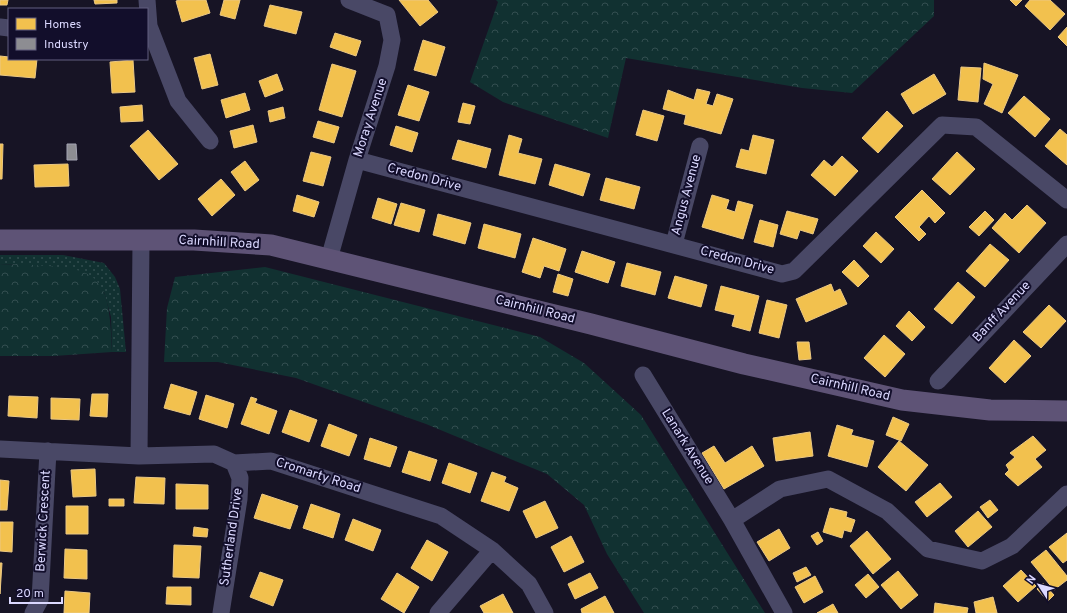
<svg xmlns="http://www.w3.org/2000/svg" width="1067" height="613" viewBox="0 0 1067 613" font-family="Overpass,sans-serif">
<defs>
<pattern id="grass-dots" width="8" height="8" patternUnits="userSpaceOnUse"><rect width="8" height="8" fill="#113131"/><path d="M2 2h.1M6 6h.1" fill="none" stroke="#334e50" stroke-width="1.8" stroke-linecap="round"/></pattern>
<pattern id="forest-crowns" width="20" height="18" patternUnits="userSpaceOnUse"><rect width="20" height="18" fill="#113131"/><path d="M2 6a3 3 0 1 1 6 0M12 15a3 3 0 1 1 6 0" fill="none" stroke="#334e50"/></pattern>
</defs>
<rect width="100%" height="100%" fill="#171425"/>
<path fill="url(#grass-dots)" d="M 0,255 L 63,255 L 104,263 L 115,277 L 120,289 L 126,352 L 112,352 L 111,317 L 104,292 L 16,264 L 0,265 Z"/>
<path fill="url(#forest-crowns)" d="M 496,0 L 934,0 L 934,16 L 852,93 L 802,88 L 626,58 L 608,138 L 503,102 L 470,82 L 498,2 Z
M 16,264 C 95,269 110,265 112,352 L 54,356 L 0,356 L 0,265 Z
M 265,267 L 540,337 L 584,363 L 641,415 L 765,613 L 644,613 L 607,554 L 584,505 L 547,474 L 426,424 L 296,378 L 218,362 L 164,362 L 167,308 L 175,277 Z"/>
<path fill="#f2c14e" stroke="#ebc883" d="M 0,0 L 8,0 L 7,5 L 0,5 Z
M 94,0 L 117,0 L 117,3 L 95,4 Z
M 180,0 L 206,0 L 210,13 L 182,22 L 176,1 Z
M 224,0 L 240,0 L 235,19 L 220,15 Z
M 399,0 L 428,0 L 438,12 L 420,26 Z
M 1010,0 L 1022,0 L 1016,6 Z
M 1030,0 L 1050,0 L 1065,14 L 1050,30 L 1025,6 Z
M 270,5 L 302,12 L 296,34 L 264,26 Z
M 1067,27 L 1067,46 L 1058,37 Z
M 335,33 L 361,41 L 356,56 L 330,47 Z
M 423,40 L 445,47 L 436,76 L 414,70 Z
M 210,54 L 218,85 L 202,89 L 194,58 Z
M 0,56 L 9,57 L 9,59 L 37,59 L 35,78 L 0,75 Z
M 133,60 L 135,92 L 112,93 L 110,62 Z
M 984,63 L 1018,75 L 1002,113 L 984,104 L 993,84 L 983,79 Z
M 332,64 L 356,71 L 342,117 L 319,110 Z
M 961,67 L 981,68 L 978,102 L 958,100 Z
M 277,74 L 283,90 L 265,97 L 259,81 Z
M 934,74 L 946,94 L 913,114 L 901,94 Z
M 408,85 L 429,92 L 419,121 L 398,115 Z
M 697,89 L 710,92 L 706,104 L 713,106 L 717,94 L 733,99 L 721,134 L 684,124 L 686,115 L 663,109 L 668,90 L 694,100 Z
M 245,93 L 250,110 L 226,118 L 221,100 Z
M 1024,96 L 1050,119 L 1035,137 L 1008,113 Z
M 463,103 L 475,106 L 470,124 L 458,122 Z
M 142,105 L 143,121 L 121,122 L 120,107 Z
M 283,107 L 285,118 L 270,122 L 268,111 Z
M 643,110 L 664,116 L 657,141 L 636,135 Z
M 887,111 L 903,126 L 878,153 L 862,138 Z
M 318,121 L 339,127 L 334,143 L 313,137 Z
M 253,125 L 257,142 L 234,148 L 230,131 Z
M 396,126 L 418,133 L 412,152 L 390,145 Z
M 1060,129 L 1067,135 L 1067,165 L 1045,146 Z
M 148,130 L 178,164 L 159,180 L 130,146 Z
M 509,135 L 522,139 L 518,153 L 542,159 L 535,184 L 499,175 Z
M 753,135 L 774,140 L 766,174 L 736,167 L 741,149 L 749,151 Z
M 458,140 L 491,149 L 486,168 L 452,159 Z
M 0,144 L 3,144 L 2,179 L 0,179 Z
M 311,152 L 331,157 L 323,186 L 303,181 Z
M 957,152 L 975,169 L 950,195 L 932,179 Z
M 842,156 L 858,171 L 835,196 L 811,175 L 824,160 L 832,167 Z
M 245,161 L 259,180 L 245,191 L 231,172 Z
M 68,164 L 69,186 L 35,187 L 34,165 Z
M 555,164 L 590,174 L 583,196 L 549,185 Z
M 606,178 L 640,187 L 634,209 L 600,200 Z
M 221,179 L 235,195 L 212,216 L 198,199 Z
M 922,190 L 945,213 L 935,223 L 929,216 L 919,227 L 926,234 L 919,241 L 895,217 Z
M 297,195 L 319,202 L 314,217 L 293,211 Z
M 712,195 L 729,200 L 726,209 L 735,212 L 738,201 L 753,205 L 743,239 L 702,227 Z
M 378,198 L 397,204 L 391,224 L 372,218 Z
M 401,203 L 425,210 L 419,232 L 394,225 Z
M 1027,205 L 1046,223 L 1019,253 L 992,228 L 1005,213 L 1012,220 Z
M 787,211 L 818,219 L 813,234 L 800,230 L 797,239 L 780,234 Z
M 985,211 L 994,220 L 979,236 L 969,227 Z
M 438,214 L 471,223 L 465,244 L 433,235 Z
M 760,220 L 778,225 L 773,247 L 754,242 Z
M 484,224 L 521,234 L 515,258 L 478,248 Z
M 876,232 L 894,249 L 881,263 L 863,246 Z
M 533,238 L 566,249 L 559,271 L 544,266 L 540,278 L 522,272 Z
M 990,244 L 1009,260 L 985,287 L 966,271 Z
M 582,251 L 615,262 L 608,283 L 575,272 Z
M 854,260 L 869,276 L 858,287 L 842,272 Z
M 627,263 L 661,272 L 655,295 L 621,286 Z
M 558,274 L 573,279 L 568,296 L 553,292 Z
M 675,276 L 707,285 L 701,307 L 668,298 Z
M 958,282 L 975,297 L 952,324 L 934,309 Z
M 831,284 L 834,292 L 840,289 L 847,304 L 806,322 L 796,299 Z
M 721,286 L 759,296 L 750,331 L 732,326 L 735,315 L 715,310 Z
M 767,300 L 787,305 L 779,338 L 759,333 Z
M 1049,305 L 1066,321 L 1041,348 L 1023,332 Z
M 909,311 L 925,327 L 912,341 L 896,326 Z
M 884,335 L 905,354 L 885,377 L 864,358 Z
M 1014,340 L 1031,356 L 1005,383 L 989,368 Z
M 797,342 L 809,342 L 811,359 L 799,360 Z
M 171,384 L 197,392 L 190,415 L 164,408 Z
M 92,394 L 108,394 L 107,417 L 90,416 Z
M 206,395 L 234,404 L 227,428 L 199,419 Z
M 9,396 L 38,397 L 37,418 L 8,416 Z
M 251,397 L 257,399 L 255,403 L 277,411 L 269,434 L 241,424 Z
M 51,398 L 80,399 L 79,420 L 51,419 Z
M 290,410 L 317,420 L 309,442 L 282,432 Z
M 893,417 L 909,424 L 901,441 L 886,435 Z
M 329,424 L 357,435 L 349,456 L 321,446 Z
M 837,425 L 853,430 L 851,435 L 874,441 L 867,467 L 828,456 Z
M 810,432 L 813,456 L 776,461 L 773,438 Z
M 1033,436 L 1046,450 L 1035,459 L 1042,467 L 1018,486 L 1005,474 L 1009,470 L 1006,465 L 1015,457 L 1010,453 Z
M 370,438 L 397,447 L 390,467 L 364,459 Z
M 899,441 L 928,465 L 906,491 L 878,467 Z
M 714,446 L 725,463 L 752,446 L 764,466 L 724,489 L 702,453 Z
M 409,451 L 437,460 L 430,481 L 402,472 Z
M 449,463 L 477,473 L 470,493 L 442,483 Z
M 95,469 L 96,496 L 73,497 L 71,470 Z
M 492,472 L 506,477 L 504,482 L 518,488 L 509,511 L 481,501 Z
M 136,477 L 165,478 L 164,504 L 134,503 Z
M 0,480 L 9,481 L 7,510 L 0,510 Z
M 940,483 L 952,497 L 927,517 L 915,502 Z
M 176,484 L 208,485 L 208,509 L 176,509 Z
M 262,494 L 298,506 L 290,529 L 254,518 Z
M 109,499 L 124,499 L 124,506 L 109,506 Z
M 990,500 L 998,510 L 988,518 L 980,507 Z
M 545,501 L 558,528 L 536,538 L 523,511 Z
M 311,504 L 340,514 L 333,538 L 303,528 Z
M 66,506 L 88,506 L 88,534 L 66,534 Z
M 830,508 L 847,512 L 846,517 L 855,520 L 851,532 L 844,530 L 842,538 L 823,532 Z
M 978,511 L 992,527 L 968,547 L 955,531 Z
M 353,519 L 381,530 L 373,551 L 345,540 Z
M 0,522 L 13,522 L 12,552 L 0,551 Z
M 194,527 L 208,529 L 207,537 L 193,536 Z
M 779,529 L 790,548 L 769,561 L 757,542 Z
M 867,531 L 891,559 L 873,574 L 850,546 Z
M 818,532 L 823,541 L 817,545 L 811,536 Z
M 1067,533 L 1067,560 L 1063,563 L 1049,547 Z
M 571,536 L 584,562 L 564,572 L 551,547 Z
M 427,540 L 448,552 L 432,581 L 411,568 Z
M 174,545 L 201,546 L 199,578 L 173,577 Z
M 65,549 L 87,550 L 87,579 L 64,578 Z
M 1046,550 L 1067,576 L 1067,580 L 1054,590 L 1031,562 Z
M 0,563 L 2,563 L 0,594 Z
M 806,567 L 811,575 L 797,582 L 793,573 Z
M 1021,570 L 1036,586 L 1018,602 L 1003,586 Z
M 898,571 L 918,595 L 901,609 L 881,585 Z
M 260,572 L 283,580 L 273,606 L 250,597 Z
M 397,573 L 419,587 L 404,613 L 381,599 Z
M 590,573 L 598,588 L 575,599 L 568,584 Z
M 868,574 L 879,587 L 866,598 L 855,585 Z
M 815,576 L 823,592 L 804,603 L 795,587 Z
M 1043,583 L 1054,595 L 1048,601 L 1037,589 Z
M 167,587 L 191,587 L 191,605 L 166,604 Z
M 65,591 L 90,593 L 89,613 L 64,613 Z
M 503,594 L 513,613 L 484,613 L 480,606 Z
M 605,596 L 614,613 L 582,613 L 581,609 Z
M 993,597 L 997,613 L 976,613 L 974,602 Z
M 935,603 L 968,608 L 967,613 L 934,613 Z
M 833,604 L 838,613 L 817,613 Z"/>
<path fill="#8d8d92" stroke="#a4a4b3" d="M 67,144 L 76,144 L 77,160 L 67,160 Z"/>
<g fill="none" stroke-linecap="round" stroke-linejoin="round">
<path stroke="#494866" stroke-width="17" d="M 147,0 L 149,26 L 178,101 L 210,141
M 0,27 L 9,28
M 357,160 L 782,274 L 794,271 L 942,125 L 976,127 L 1067,200
M 674,244 L 700,146
M 329,259 L 357,160 L 387,66 L 392,40 L 387,15 L 349,0
M 643,375 L 732,520
M 938,381 L 1067,244
M 0,449 L 139,456 L 214,454 L 234,463 L 271,461 L 441,516 L 492,550 L 529,584 L 545,613
M 139,456 L 141,241
M 33,613 L 40,600 L 48,451
M 221,613 L 239,499 L 240,478 L 234,463
M 438,613 L 492,550
M 784,613 L 732,520 L 780,489 L 828,479 L 887,511 L 928,549 L 982,561 L 1012,546 L 1067,494"/>
<path stroke="#5e5376" stroke-width="21" d="M 0,240 L 194,240 L 271,245 L 591,324 L 744,364 L 902,400 L 990,410 L 1067,411"/>
</g>
<g text-anchor="middle" dominant-baseline="central" stroke-width="4" stroke-linejoin="round" paint-order="stroke">
<g font-size="13" fill="#dbd8ff" stroke="#120e2b">
<text transform="translate(371 118) rotate(-72)">Moray Avenue</text>
<text transform="translate(424 178) rotate(15)">Credon Drive</text>
<text transform="translate(687 195) rotate(-75)">Angus Avenue</text>
<text transform="translate(219 243) rotate(3)">Cairnhill Road</text>
<text transform="translate(737 261) rotate(15)">Credon Drive</text>
<text transform="translate(535 310) rotate(14)">Cairnhill Road</text>
<text transform="translate(1002 312) rotate(-47)">Banff Avenue</text>
<text transform="translate(850 388) rotate(13)">Cairnhill Road</text>
<text transform="translate(687 447) rotate(58)">Lanark Avenue</text>
<text transform="translate(318 476) rotate(18)">Cromarty Road</text>
<text transform="translate(44 521) rotate(-87)">Berwick Crescent</text>
<text transform="translate(232 537) rotate(-82)">Sutherland Drive</text>
</g>
</g>
<rect x="8" y="8" width="140" height="52" fill="#120e2b" stroke="#625f80"/>
<rect x="16" y="18" width="20" height="12" fill="#f2c14e" stroke="#625f80"/>
<text x="44" y="28" font-size="12" fill="#dbd8ff">Homes</text>
<rect x="16" y="38" width="20" height="12" fill="#8d8d92" stroke="#625f80"/>
<text x="44" y="48" font-size="12" fill="#dbd8ff">Industry</text>
<g transform="translate(1039 585) rotate(306)" stroke="#120e2b" stroke-width="3" paint-order="stroke">
<path d="M0-3L7 15L0 10L-7 15Z" fill="#dbd8ff"/>
<text y="-6" font-size="11" font-weight="bold" text-anchor="middle" fill="#dbd8ff">N</text>
</g>
<path d="M10 597v6h52v-6" fill="none" stroke="#dbd8ff" stroke-width="2"/>
<text x="16" y="597" font-size="12" fill="#dbd8ff" stroke="#120e2b" stroke-width="3" paint-order="stroke">20 m</text>
</svg>
